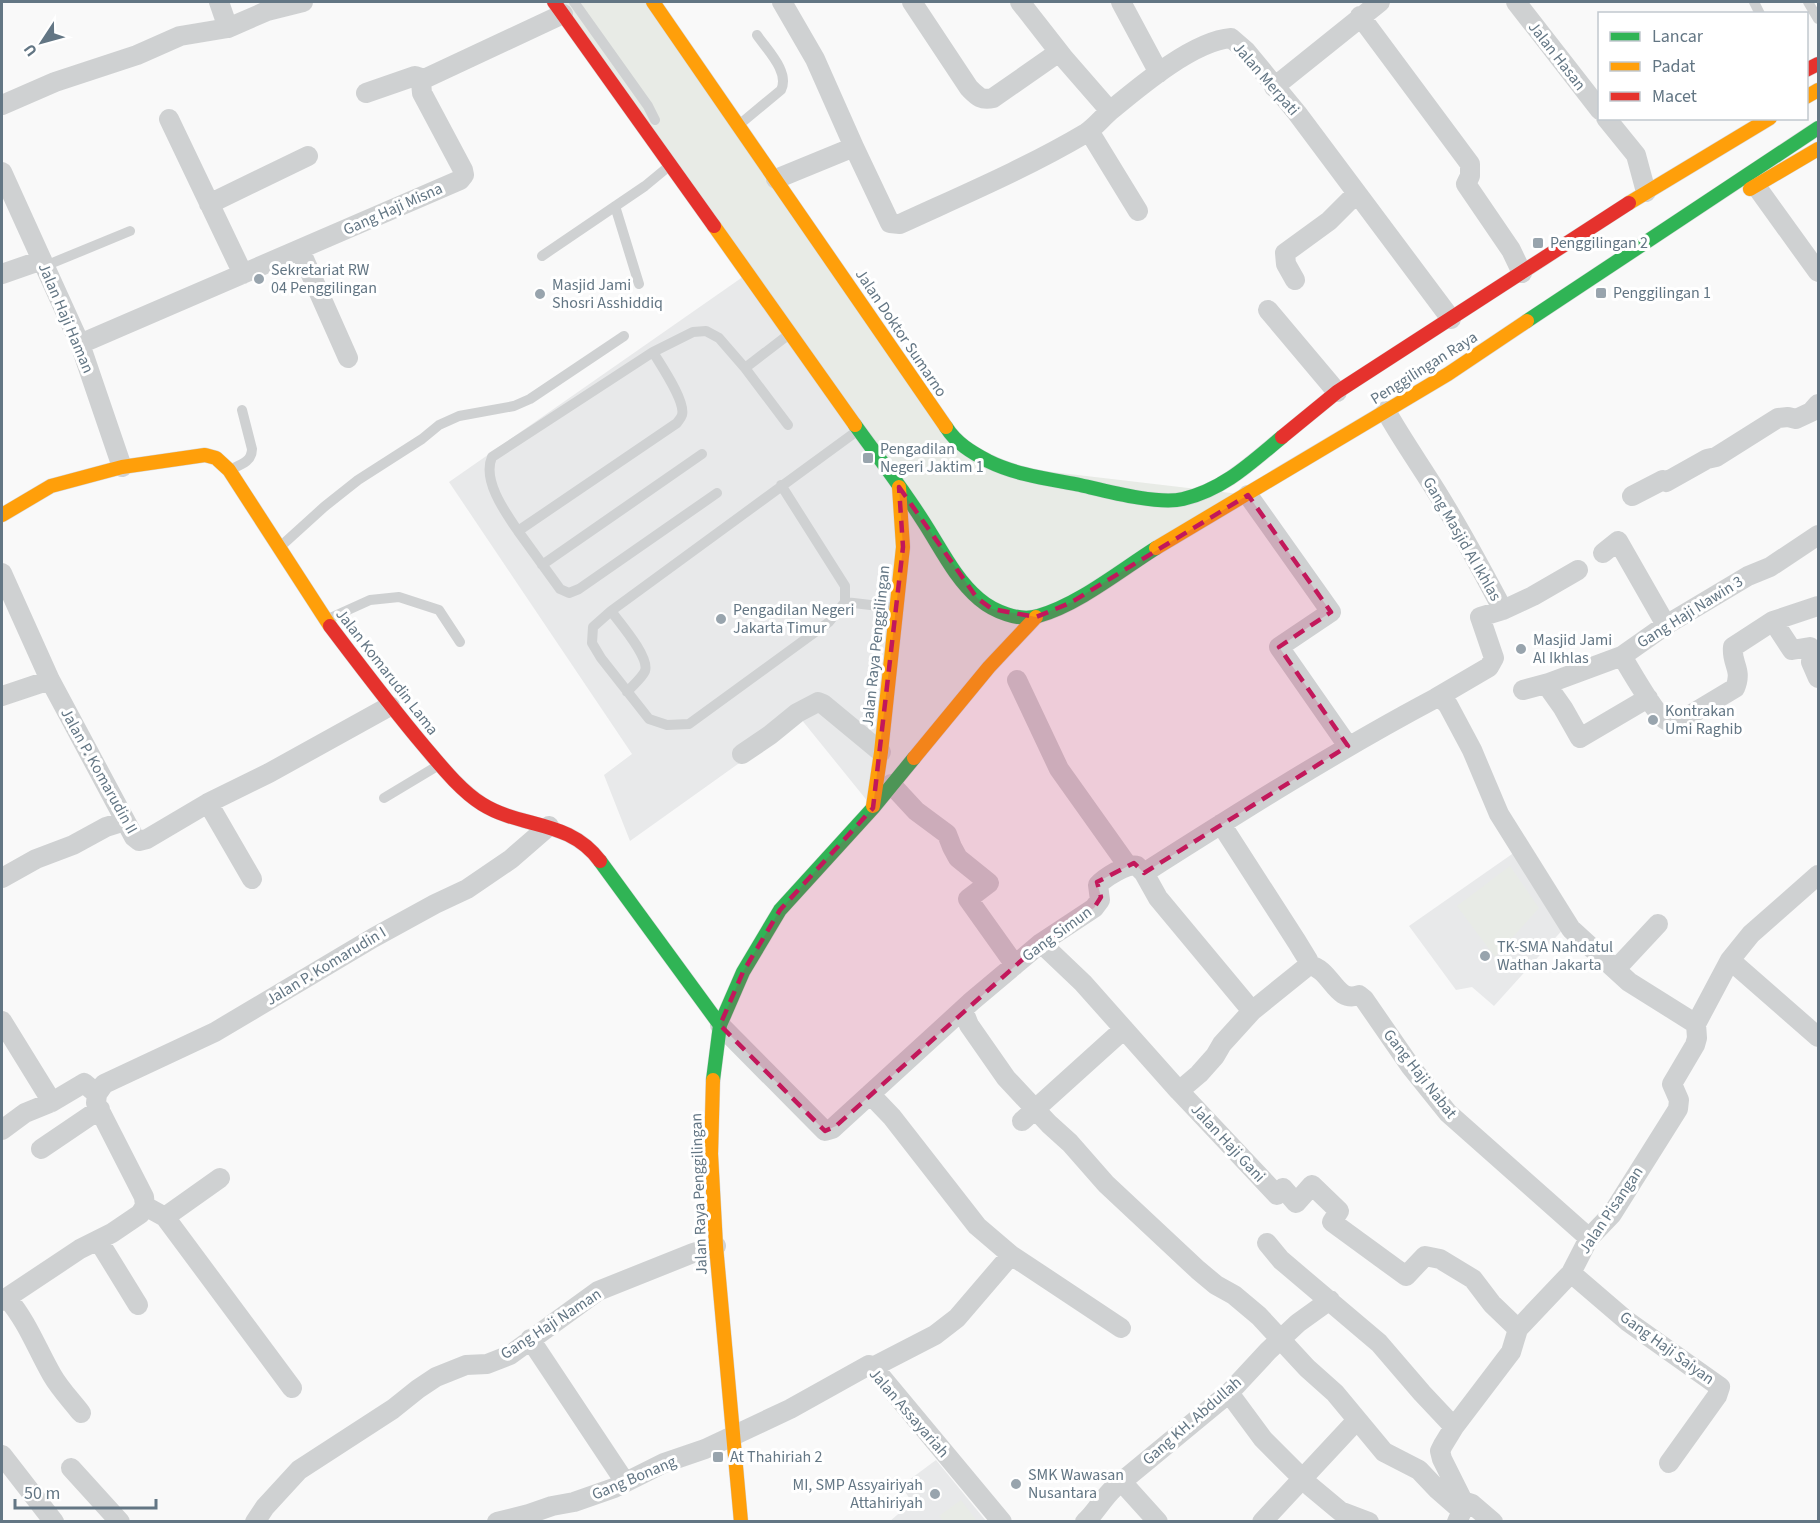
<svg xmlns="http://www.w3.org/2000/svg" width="1820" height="1523" viewBox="0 0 1820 1523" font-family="'Source Sans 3',sans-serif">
<rect width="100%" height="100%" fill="#f9f9f9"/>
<path fill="#e8e9ea" d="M 747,274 L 899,487 L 873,808 L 801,719 L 630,841 L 604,775 L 632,754 L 449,482 Z
M 1515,852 L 1566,926 L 1494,1006 L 1472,987 L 1456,990 L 1409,926 Z
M 936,1460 L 986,1521 L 889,1522 L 912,1502 L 901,1486 Z"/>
<path fill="#e8ebe6" d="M 556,2 L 653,2 L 955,441 L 1002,466 L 1248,495 L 1036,617 L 873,808 L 899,486 Z
M 1510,866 L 1539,908 L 1495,957 L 1457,906 Z
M 961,1500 L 977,1521 L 943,1521 L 939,1516 Z"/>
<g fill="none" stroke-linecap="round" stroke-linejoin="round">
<g stroke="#d6d7d8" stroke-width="15">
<path id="fast" d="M 1527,321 L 1818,128
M 855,425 C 878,457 902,488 923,521 C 940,547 955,579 979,599 C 993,611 1019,622 1038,616 C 1078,605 1121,570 1156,548
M 946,427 C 956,443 971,452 988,461 C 1016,475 1049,479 1080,485 C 1106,491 1158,505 1183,499 C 1223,490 1252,462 1282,437
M 600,861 L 720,1025
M 713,1080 L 720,1025 L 743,972 L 780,910 L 873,808 L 914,758"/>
</g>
<g stroke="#d6d7d8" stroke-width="15">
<path id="slow" d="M 653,2 L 946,427
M 1806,97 L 1818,90
M 1750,189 L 1818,149
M 1629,203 L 1770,118
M 714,226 L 855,425
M 2,515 L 51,486 L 122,467 L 205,455 L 216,458 L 229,470 L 330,626
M 1156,548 L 1448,374 L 1527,321
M 914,758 L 989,667 L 1036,617
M 873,806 L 881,752 L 903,547 L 899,487
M 713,1080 L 711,1154 L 716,1246 L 741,1522"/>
</g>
<g stroke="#d6d7d8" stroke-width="15">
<path id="jam" d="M 554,2 L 714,226
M 1806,70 L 1818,64
M 1282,437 L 1337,392 L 1629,203
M 330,626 C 361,667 391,707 424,746 C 441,766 460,790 482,804 C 522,829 569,819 600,861"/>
</g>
<path stroke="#cfd1d2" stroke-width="10" d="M 574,2 L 648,106 L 655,120
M 1754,2 L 1760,14
M 1808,2 L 1818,19
M 740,124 L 781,90 C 790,72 767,50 757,35
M 615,206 L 639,284
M 542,256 L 645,186 L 668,167
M 45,266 L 130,231
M 653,352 C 660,364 686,401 682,415 C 681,418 679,420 677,423 L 518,531 C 505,512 482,480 492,457 L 653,352 L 693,332 L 706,331 L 719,338 L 745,368 L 788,425
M 745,368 L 788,335
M 229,470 C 240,465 252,462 252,449 L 242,410
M 781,485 L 845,586 L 845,602 L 829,622 L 689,724 L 667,725 L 649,719 L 601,658 L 592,643 L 593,627 L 611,611 L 857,431
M 518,531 L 560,589 L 569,593 L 579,589 L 717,493
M 281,546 L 324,507 L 358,480 L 422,439 L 439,425 L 459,416 L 514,406 L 530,399 L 624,336
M 542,565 L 702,454
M 845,602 L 896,608
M 611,611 C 619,622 650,657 645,671 C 642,678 632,686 627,692
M 328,619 L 370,600 L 399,597 L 439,610 L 460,642
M 384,798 L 439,765"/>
<path stroke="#cfd1d2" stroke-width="20" d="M 219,2 L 228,28
M 912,2 L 969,88 C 977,96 981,101 993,98 L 1059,52
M 1020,2 L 1063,57 L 1110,111
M 1121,2 L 1159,73
M 1516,2 L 1600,110
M 1360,16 L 1470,164 L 1470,176 L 1466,184 L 1511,250 L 1522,273
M 1274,87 L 1380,2
M 366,93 L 415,76 L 424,79
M 2,105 L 55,82 L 137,55 L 180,36 L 228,28 L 267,11 L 303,2
M 1606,118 L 1636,155 L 1646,192
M 169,119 L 243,274
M 1089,131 L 1138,211
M 854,147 L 890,223 L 900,224 C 963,195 1027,168 1086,133 C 1095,127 1102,118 1110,111 C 1139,87 1193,41 1231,38 L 1246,51 L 1297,113 L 1451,319
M 2,172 L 80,344 L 122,467
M 776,179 L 854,147 L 815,59 L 782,2
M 1756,186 L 1818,272
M 209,204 L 308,156
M 300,250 L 348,358
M 2,274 L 42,260
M 1295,280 L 1286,264 L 1285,253 L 1329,221 L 1357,193
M 1268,310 L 1337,392
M 80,344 L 460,180 L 464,175 L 463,170 L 422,93 L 421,82 L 424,79 L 563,14
M 1386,411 C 1405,445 1428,476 1447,509 C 1467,542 1485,576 1503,610 L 1480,617 L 1494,658 L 1489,667 L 1436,698
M 1248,495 L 1331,612 L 1279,647 L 1348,746
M 1632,496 L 1663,480 L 1666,482 L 1707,459 L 1716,457 L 1778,418 L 1788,417 L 1796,419 L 1811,412 L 1818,404
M 1603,553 L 1618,541 L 1666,625
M 2,573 L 50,680 L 134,837 L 139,841 L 147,839 L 208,803 L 269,773 L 390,706
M 1503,610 L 1533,596 L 1578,570
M 1773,621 L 1792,650 L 1810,647 L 1813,658 L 1811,662 L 1818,678
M 1622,656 C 1629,668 1656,715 1666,720 C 1670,723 1676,722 1680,721 L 1735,688 C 1743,669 1731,664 1733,647 L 1773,621 L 1818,606
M 1017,680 L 1059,769 L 1128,866
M 1546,684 L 1563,708 L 1580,738 L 1648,698
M 1523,690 L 1549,683 L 1622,656 L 1666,625 L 1748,576 L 1770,567 L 1818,535
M 2,696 L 50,680
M 742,754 L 770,735 L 797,713 L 818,702 L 823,704 L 881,752
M 891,784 L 916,811 L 947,834 L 952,847 L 958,858 L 989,883 L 968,899 L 1015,965
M 208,803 L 252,879
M 1221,824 L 1297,942 L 1308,960 L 1309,965
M 1144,873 L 1158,898 L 1252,1011
M 2,878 L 36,859 L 73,845 L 106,827 L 125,821
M 1041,943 L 1083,983 L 1179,1091 L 1277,1195 L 1283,1188 L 1296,1203 L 1312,1185 L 1339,1211 L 1332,1222 L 1406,1276 L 1425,1256 L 1440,1259 L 1473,1279 L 1492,1304 L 1518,1329
M 1730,960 L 1818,1037
M 1309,965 C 1332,969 1335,1004 1359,995 L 1364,999 L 1411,1067 L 1448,1113 L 1589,1238
M 1616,969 L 1658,924
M 963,1010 L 969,1025 L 1006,1078 L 1049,1124 L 1070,1143 L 1106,1184 L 1198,1270 L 1216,1285 L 1234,1295 L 1259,1316 L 1307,1368 L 1335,1393 L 1384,1452 L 1419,1470 L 1438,1490 L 1462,1511
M 2,1021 L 52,1102
M 720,1025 L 825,1131 L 832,1129 L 972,1001 L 1041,943 L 1094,908 L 1100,900 L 1098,885 C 1103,879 1128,862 1137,866 C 1138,867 1143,872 1144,873 C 1240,812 1336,751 1436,698 L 1443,700 L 1448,705 L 1472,750 L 1499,814 L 1571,929 L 1629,982 L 1696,1024
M 1179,1091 L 1199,1074 L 1215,1056 L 1222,1044 L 1252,1011 L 1309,965
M 97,1094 L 104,1084 L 215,1032 L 373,938 L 435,904 L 467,889 L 511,859 L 549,826
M 870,1094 L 892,1117 L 977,1226 L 1011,1255 L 1121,1328
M 1022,1121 L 1124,1029
M 2,1130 L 25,1113 L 52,1102 L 84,1083 L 97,1094
M 41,1149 L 100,1109
M 145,1206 L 165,1217 L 292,1388
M 165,1217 L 220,1178
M 98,1240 L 138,1305
M 1267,1243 L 1281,1260 L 1379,1343 L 1422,1393 L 1454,1427
M 1571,1273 L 1627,1321 L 1720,1387 L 1717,1396 L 1669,1463
M 7,1298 C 27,1321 37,1349 52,1375 C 60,1389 71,1400 81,1413
M 2,1301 L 80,1249 L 112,1233 L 140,1214 L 145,1206 L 144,1197 L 96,1103 L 97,1094
M 530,1339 L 625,1482
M 873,1367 L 935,1335 L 957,1318 L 1011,1255
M 1229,1393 L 1263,1439 L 1310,1486 L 1340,1511 L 1369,1522
M 2,1455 L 54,1522
M 71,1468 L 120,1522
M 1121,1481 L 1158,1522
M 1463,1501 L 1472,1504 L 1493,1522
M 255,1522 L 265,1507 L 299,1470 L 393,1409 L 418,1389 L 436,1377 L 466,1365 L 487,1364 L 510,1355 L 598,1291 L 693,1253 L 716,1246
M 497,1522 L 529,1514 L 552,1506 L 574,1502 L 614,1488 L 664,1463 L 705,1449 L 790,1409 L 869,1365 L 873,1367 L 1002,1522
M 1085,1522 C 1096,1512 1103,1498 1114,1488 L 1229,1393 L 1268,1351 L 1298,1323 L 1330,1300
M 1262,1522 L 1357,1420
M 1457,1522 L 1462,1511 L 1463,1501 L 1442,1459 L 1440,1451 L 1443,1445 L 1454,1427 L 1511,1352 L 1518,1329 L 1571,1273 L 1589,1238 L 1612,1214 L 1678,1109 L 1679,1100 L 1672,1084 L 1695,1045 L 1697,1038 L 1696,1024 L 1730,960 L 1751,934 L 1818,875"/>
<use href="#fast" stroke="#30b455" stroke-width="14"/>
<use href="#slow" stroke="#ff9f0a" stroke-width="14"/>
<use href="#jam" stroke="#e5322d" stroke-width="14"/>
</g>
<path fill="#c2185b" fill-opacity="0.2" stroke="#c2185b" stroke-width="4.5" stroke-dasharray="12 8" stroke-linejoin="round" d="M 899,487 L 977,598 L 992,609 L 1036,617 L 1070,603 L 1248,495 L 1331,612 L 1279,647 L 1348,746 L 1144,873 L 1134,863 L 1097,882 L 1101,897 L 1094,908 L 1041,943 L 836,1126 L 825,1131 L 720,1025 L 743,972 L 780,910 L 873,808 L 903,547 Z"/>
<g fill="#98a4ad" stroke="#fff" stroke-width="2">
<rect x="1532" y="237" width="12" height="12" rx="3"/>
<circle cx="259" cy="279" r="6"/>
<rect x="1595" y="287" width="12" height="12" rx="3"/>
<circle cx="540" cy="294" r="6"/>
<rect x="862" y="452" width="12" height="12" rx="3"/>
<circle cx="721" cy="619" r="6"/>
<circle cx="1521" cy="649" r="6"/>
<circle cx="1653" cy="720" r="6"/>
<circle cx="1485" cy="956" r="6"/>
<rect x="712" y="1451" width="12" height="12" rx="3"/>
<circle cx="1016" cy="1484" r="6"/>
<circle cx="935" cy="1494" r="6"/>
</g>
<g text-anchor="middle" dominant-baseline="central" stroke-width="6" stroke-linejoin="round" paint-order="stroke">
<g font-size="16" fill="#637684" stroke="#fff">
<text transform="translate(1557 56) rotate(52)">Jalan Hasan</text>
<text transform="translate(1266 79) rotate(49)">Jalan Merpati</text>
<text transform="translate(393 209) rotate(-24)">Gang Haji Misna</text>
<text transform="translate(66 318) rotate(67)">Jalan Haji Haman</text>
<text transform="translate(901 333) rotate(56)">Jalan Doktor Sumarno</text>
<text transform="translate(1424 368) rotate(-32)">Penggilingan Raya</text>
<text transform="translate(1462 539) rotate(60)">Gang Masjid Al Ikhlas</text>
<text transform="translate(1690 612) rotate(-32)">Gang Haji Nawin 3</text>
<text transform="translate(876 646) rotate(-84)">Jalan Raya Penggilingan</text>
<text transform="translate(387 672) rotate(52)">Jalan Komarudin Lama</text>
<text transform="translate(99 771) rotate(61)">Jalan P. Komarudin II</text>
<text transform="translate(1057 934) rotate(-36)">Gang Simun</text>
<text transform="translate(326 966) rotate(-31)">Jalan P. Komarudin I</text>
<text transform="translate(1420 1074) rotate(52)">Gang Haji Nabat</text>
<text transform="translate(1228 1143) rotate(47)">Jalan Haji Gani</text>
<text transform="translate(699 1194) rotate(-92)">Jalan Raya Penggilingan</text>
<text transform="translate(1611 1210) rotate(-56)">Jalan Pisangan</text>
<text transform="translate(551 1324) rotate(-33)">Gang Haji Naman</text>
<text transform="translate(1667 1348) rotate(36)">Gang Haji Saiyan</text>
<text transform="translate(909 1413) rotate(49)">Jalan Assayariah</text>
<text transform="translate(1192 1421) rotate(-41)">Gang KH. Abdullah</text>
<text transform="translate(634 1478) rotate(-23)">Gang Bonang</text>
</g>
<g font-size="16" fill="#637684" stroke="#fff" text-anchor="start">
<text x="1550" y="243">Penggilingan 2</text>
<text x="271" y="270">Sekretariat RW<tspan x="271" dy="18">04 Penggilingan</tspan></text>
<text x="552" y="285">Masjid Jami<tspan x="552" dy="18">Shosri Asshiddiq</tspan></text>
<text x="1613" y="293">Penggilingan 1</text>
<text x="880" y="449">Pengadilan<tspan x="880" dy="18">Negeri Jaktim 1</tspan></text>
<text x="733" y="610">Pengadilan Negeri<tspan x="733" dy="18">Jakarta Timur</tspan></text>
<text x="1533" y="640">Masjid Jami<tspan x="1533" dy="18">Al Ikhlas</tspan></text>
<text x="1665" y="711">Kontrakan<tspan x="1665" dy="18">Umi Raghib</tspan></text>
<text x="1497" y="947">TK-SMA Nahdatul<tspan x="1497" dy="18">Wathan Jakarta</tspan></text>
<text x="730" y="1457">At Thahiriah 2</text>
<text x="1028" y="1475">SMK Wawasan<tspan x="1028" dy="18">Nusantara</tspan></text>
<text x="923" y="1485" text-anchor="end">MI, SMP Assyairiyah<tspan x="923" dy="18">Attahiriyah</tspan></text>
</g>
</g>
<rect width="1820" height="1523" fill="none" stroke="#637684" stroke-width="6"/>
<rect x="1598" y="12" width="210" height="108" fill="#ffffff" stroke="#c1c8ce" stroke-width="1.5"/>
<rect x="1610" y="32" width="30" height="9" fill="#30b455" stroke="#c1c8ce" stroke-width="1.5"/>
<text x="1652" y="42" font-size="18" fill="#637684">Lancar</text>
<rect x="1610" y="62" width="30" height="9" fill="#ff9f0a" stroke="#c1c8ce" stroke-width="1.5"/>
<text x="1652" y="72" font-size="18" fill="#637684">Padat</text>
<rect x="1610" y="92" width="30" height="9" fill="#e5322d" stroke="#c1c8ce" stroke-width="1.5"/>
<text x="1652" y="102" font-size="18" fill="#637684">Macet</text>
<g transform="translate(42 42) rotate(234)" stroke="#ffffff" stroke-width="4.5" paint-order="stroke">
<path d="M0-4.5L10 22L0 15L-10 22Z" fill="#637684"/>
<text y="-9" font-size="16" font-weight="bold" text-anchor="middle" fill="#637684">U</text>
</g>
<path d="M15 1499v9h141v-9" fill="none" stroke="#637684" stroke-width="3"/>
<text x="24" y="1499" font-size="18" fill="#637684" stroke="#ffffff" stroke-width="4.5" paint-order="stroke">50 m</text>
</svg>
